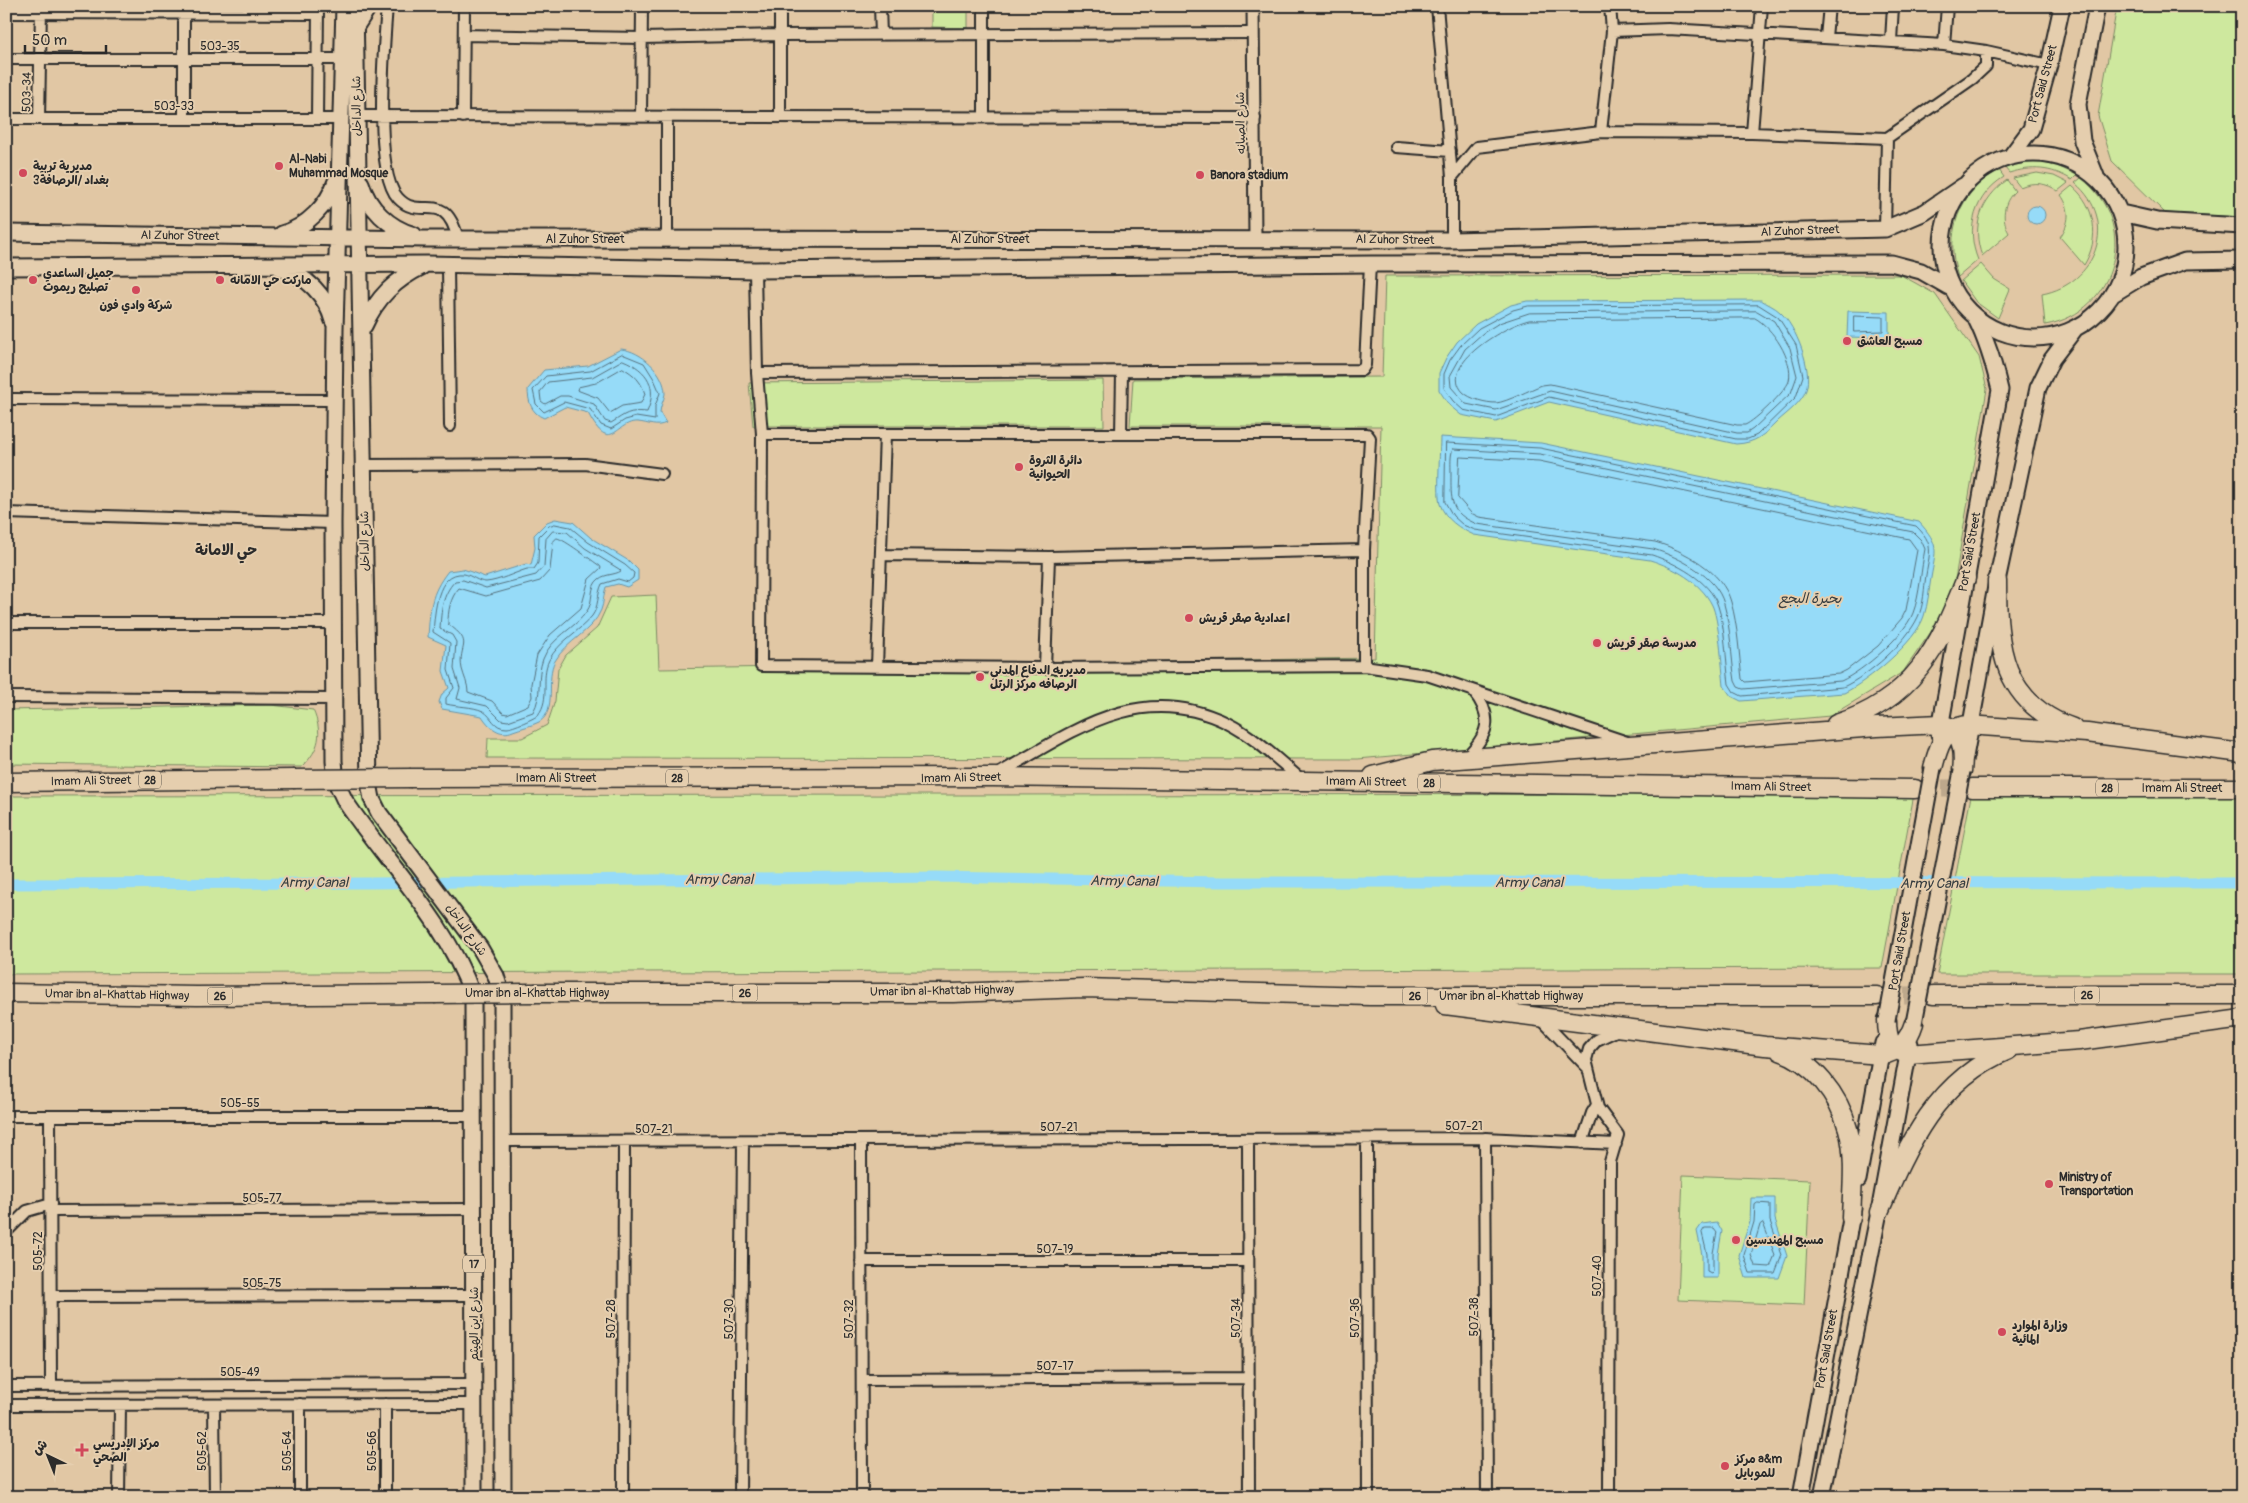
<svg xmlns="http://www.w3.org/2000/svg" width="2248" height="1503" viewBox="0 0 2248 1503" font-family="Pangolin,'Playpen Sans Arabic',sans-serif">
<rect width="100%" height="100%" fill="#e1c7a4"/>
<filter id="ink" filterUnits="userSpaceOnUse"><feTurbulence type="fractalNoise" baseFrequency=".02" numOctaves="2"/><feDisplacementMap in="SourceGraphic" scale="10" xChannelSelector="R" yChannelSelector="G"/><feConvolveMatrix kernelMatrix="1 2 1 2 8 2 1 2 1" color-interpolation-filters="sRGB"/></filter>
<g filter="url(#ink)">
<path fill="#cee89e" stroke="#7c8a64" d="M 932,6 L 968,6 L 968,28 L 932,27 Z
M 2117,6 L 2242,6 L 2242,217 L 2165,213 L 2112,161 L 2098,116 Z
M 2039,162 L 2057,166 L 2077,175 L 2072,180 C 2051,167 2032,166 2009,173 L 2005,168 L 2020,163 Z
M 1999,170 L 2004,177 C 1975,195 1965,228 1978,260 L 1958,277 C 1944,234 1958,192 1999,170 Z
M 2037,173 L 2054,176 L 2068,183 L 2058,191 C 2047,183 2034,181 2020,187 L 2013,178 Z
M 2081,178 C 2140,223 2118,312 2045,325 L 2042,294 C 2096,284 2120,221 2075,183 Z
M 2007,180 L 2015,191 C 2003,202 2001,219 2009,233 L 1982,256 C 1971,226 1981,199 2007,180 Z
M 2072,186 C 2096,206 2100,239 2084,265 L 2060,237 C 2070,223 2071,209 2061,195 Z
M 1981,264 L 1994,279 L 2010,289 L 1998,318 L 1976,302 L 1961,281 Z
M 1901,275 L 1935,294 L 1979,357 L 1987,389 L 1951,603 L 1903,672 L 1830,716 L 1358,759 L 487,758 L 488,738 L 522,738 L 547,725 L 555,701 L 558,669 L 566,655 L 597,628 L 611,597 L 656,595 L 659,669 L 1375,658 L 1381,426 L 1130,426 L 1133,379 L 1382,377 L 1385,276 Z
M 1103,380 L 1104,426 L 753,426 L 749,383 Z
M 271,705 L 313,710 C 323,733 320,749 302,767 L 6,764 L 6,710 Z
M 1914,794 L 1882,968 L 6,974 L 6,796 Z
M 2242,795 L 2242,974 L 1937,974 L 1971,796 Z
M 1683,1175 L 1810,1180 L 1804,1305 L 1678,1300 Z"/>
<path fill="#96dbf8" stroke="#6b95a6" d="M2027 215a9 9 0 1 1 18 0a9 9 0 1 1-18 0Z
M 1761,300 C 1767,304 1775,307 1780,312 C 1796,326 1813,370 1806,390 C 1801,403 1788,412 1778,421 C 1764,435 1756,443 1736,444 L 1549,402 L 1496,422 L 1461,415 L 1449,405 L 1439,390 L 1439,373 L 1446,358 L 1457,342 L 1476,324 L 1511,305 L 1527,301 Z
M 1848,311 L 1889,312 L 1889,338 L 1847,337 Z
M 621,349 C 641,351 665,372 665,394 C 664,400 660,406 660,413 L 666,423 C 656,428 649,423 638,422 C 616,420 611,457 588,413 L 565,407 L 544,418 C 531,413 528,401 528,389 L 544,370 L 588,366 Z
M 1440,437 L 1541,443 L 1919,522 C 1940,545 1936,549 1931,578 C 1929,590 1928,604 1924,616 C 1916,642 1868,681 1844,693 L 1741,701 L 1731,696 L 1724,686 C 1722,667 1719,619 1712,605 C 1701,582 1673,567 1650,560 L 1474,535 C 1460,529 1445,519 1440,504 C 1437,495 1440,450 1440,437 Z
M 555,519 L 573,522 L 591,538 L 629,561 L 638,570 L 638,580 L 627,587 L 618,584 L 606,587 C 603,595 604,603 601,610 C 593,631 566,641 555,661 C 545,677 558,711 539,722 C 531,726 521,728 513,731 C 500,737 489,727 482,716 L 442,709 L 439,702 L 442,694 L 449,688 L 443,671 L 446,645 L 428,637 C 430,609 430,594 448,571 L 463,569 L 485,577 L 526,564 L 531,565 L 535,548 L 534,535 L 547,522 Z
M 1751,1198 L 1775,1198 L 1775,1219 L 1787,1256 L 1779,1278 L 1746,1278 L 1739,1255 L 1750,1221 Z
M 1717,1222 L 1722,1231 L 1718,1254 L 1718,1278 L 1702,1278 L 1702,1255 L 1697,1231 L 1702,1224 Z"/>
<g fill="none" stroke-linecap="round" stroke-linejoin="round">
<path stroke="#56717d" stroke-width="1" d="M 1759,305 L 1778,317 L 1796,345 L 1803,376 L 1796,397 L 1757,435 L 1748,439 L 1736,439 L 1549,397 L 1496,417 L 1463,410 L 1453,401 L 1444,388 L 1444,374 L 1450,360 L 1461,345 L 1479,328 L 1513,310 L 1528,306 Z
M 1757,311 L 1774,321 L 1790,348 L 1797,376 L 1791,393 L 1753,429 L 1747,433 L 1737,433 L 1550,391 L 1496,410 L 1466,404 L 1451,387 L 1450,376 L 1465,349 L 1483,333 L 1499,323 L 1529,313 Z
M 1854,316 L 1883,317 L 1883,331 L 1854,332 Z
M 1755,318 C 1772,327 1794,360 1789,381 C 1786,391 1755,421 1745,425 L 1737,425 L 1550,384 L 1542,385 C 1531,389 1507,402 1496,403 C 1486,403 1470,399 1463,392 C 1437,364 1507,325 1529,320 Z
M 622,354 L 644,363 L 654,379 L 660,393 L 655,406 L 655,420 L 636,417 L 625,420 L 611,429 L 601,425 L 590,409 L 564,402 L 544,412 L 536,404 L 533,390 L 546,376 L 590,371 Z
M 623,360 C 648,370 658,387 647,412 C 628,410 626,414 611,423 L 605,421 L 594,404 L 568,396 L 560,396 L 545,404 L 541,401 L 540,392 L 548,382 L 592,377 Z
M 623,368 C 635,375 641,381 645,394 L 641,403 L 622,406 L 610,413 L 598,398 L 577,390 L 578,387 L 596,383 Z
M 1446,443 L 1540,448 L 1916,526 C 1934,543 1930,552 1926,575 C 1924,588 1924,605 1918,617 C 1906,643 1869,675 1843,687 L 1742,696 L 1734,692 L 1729,684 C 1726,661 1725,626 1718,606 C 1710,580 1675,563 1652,555 L 1475,530 L 1463,525 L 1453,516 L 1445,502 Z
M 1453,449 L 1540,454 L 1913,532 L 1921,540 L 1925,549 C 1921,568 1920,595 1913,613 C 1904,636 1863,671 1841,681 L 1743,689 L 1738,687 L 1735,681 C 1731,656 1731,629 1724,604 C 1717,576 1679,557 1653,549 L 1477,524 C 1449,513 1451,499 1451,473 C 1451,465 1450,455 1453,449 Z
M 1460,457 L 1539,461 L 1909,539 L 1917,550 L 1906,610 L 1902,618 L 1878,646 L 1847,670 L 1839,674 L 1745,682 L 1742,679 C 1739,654 1738,626 1731,602 C 1723,571 1683,550 1655,542 L 1479,517 L 1471,513 L 1458,498 Z
M 555,524 L 570,527 L 588,542 L 625,565 L 634,573 L 633,578 L 628,582 L 618,579 L 602,584 C 597,594 599,607 592,616 C 579,632 559,641 549,660 C 540,678 551,698 538,715 C 536,718 512,728 507,728 C 493,728 493,717 483,711 C 472,706 458,707 446,704 L 446,698 L 454,688 L 448,670 L 450,643 L 433,632 C 435,614 436,571 464,574 C 471,575 478,582 486,582 C 499,581 514,573 527,569 L 534,569 L 538,563 L 539,536 L 549,526 Z
M 553,531 L 567,532 L 585,548 L 619,569 L 621,571 C 615,575 605,574 599,579 C 589,586 594,602 587,611 C 575,629 551,637 543,659 C 536,677 543,695 533,712 L 508,721 L 501,720 L 487,706 L 457,699 L 460,688 L 454,669 L 456,642 L 452,635 L 440,629 C 441,611 442,595 455,581 L 463,580 L 486,588 L 536,575 L 544,566 L 546,539 Z
M 557,538 C 564,539 591,560 600,566 L 601,568 L 589,579 L 581,608 L 550,635 L 537,655 L 531,684 L 532,697 L 528,705 L 507,714 L 503,713 L 492,701 L 468,692 C 468,684 464,677 462,669 C 457,645 476,644 448,624 C 448,611 450,598 459,588 L 486,596 L 540,581 L 550,570 L 553,542 Z
M 1758,1203 L 1770,1204 L 1770,1221 L 1782,1255 L 1775,1273 L 1750,1273 L 1744,1255 L 1754,1222 L 1755,1205 Z
M 1763,1223 L 1775,1255 L 1770,1267 L 1755,1266 L 1751,1255 L 1760,1225 Z
M 1705,1228 L 1714,1228 L 1717,1232 L 1713,1253 L 1713,1271 L 1711,1273 L 1707,1271 L 1707,1254 L 1702,1233 Z"/>
<path stroke="#96dbf8" stroke-width="11" d="M 6,884 L 372,883 L 937,877 L 1221,882 L 2242,883"/>
<path stroke="#bda88c" stroke-width="18" stroke-dasharray="18 9" stroke-linecap="butt" d="M 1915,789 L 1972,788
M 1877,996 L 1933,995"/>
<g stroke="#2b2b2b" stroke-width="14">
<path id="minor" d="M 387,6 C 384,45 373,172 398,198 C 421,223 444,186 458,239
M 880,6 L 881,35
M 984,6 L 984,117
M 1437,6 L 1452,177 L 1452,240
M 184,7 L 184,119
M 6,13 L 318,14
M 356,31 L 372,6
M 1612,31 L 1668,29 L 1944,45 L 1986,51 L 2049,65
M 464,35 L 642,38 L 780,35 L 1253,33
M 1826,37 L 1829,6
M 1891,41 L 1893,6
M 1944,45 L 1947,6
M 6,59 L 343,59
M 357,116 L 1255,118
M 463,117 L 464,6
M 641,117 L 642,6
M 780,117 L 780,6
M 6,119 L 341,119
M 39,119 L 41,7
M 317,119 L 318,6
M 1601,132 L 1612,31 L 1610,6
M 1752,133 L 1762,6
M 1396,147 L 1450,151
M 1452,177 L 1477,147 L 1601,132 L 1752,133 L 1887,138 L 1972,79 L 1986,66 L 1986,51
M 1885,229 L 1887,138
M 667,239 L 667,117
M 448,265 L 450,426
M 755,270 L 757,373 L 762,434 L 761,666 L 1045,668 L 1364,666 L 1427,675 L 1627,742
M 757,373 L 1362,370 L 1365,365 L 1370,264
M 6,399 L 334,400
M 762,434 L 1367,434 L 1370,438 L 1364,550 L 1364,666
M 1121,434 L 1122,372
M 364,465 L 585,464 L 662,474
M 6,513 L 333,523
M 882,555 L 1049,557 L 1364,550
M 6,623 L 332,623
M 877,667 L 885,434
M 1045,668 L 1049,557
M 6,697 L 333,699
M 1465,758 C 1488,736 1495,718 1473,691
M 998,774 C 1072,732 1139,680 1227,723 C 1255,737 1279,761 1303,781
M 1540,1018 L 1586,1066
M 6,1116 L 474,1116
M 50,1116 L 51,1385
M 1485,1138 L 1487,1497
M 1248,1139 L 1249,1497
M 1367,1139 L 1368,1497
M 502,1141 L 1485,1138 L 1616,1144
M 861,1141 L 862,1497
M 1582,1143 L 1592,1113 L 1597,1105
M 51,1211 L 474,1209
M 6,1232 L 27,1211 L 51,1204
M 861,1261 L 1248,1261
M 51,1296 L 474,1295
M 862,1380 L 1248,1378
M 6,1386 L 475,1384
M 385,1404 L 385,1497
M 6,1405 L 474,1404
M 214,1405 L 215,1497
M 119,1497 L 120,1405
M 300,1497 L 300,1404
M 623,1497 L 624,1142
M 740,1497 L 743,1141
M 1190,1497 L 1249,1496
M 1609,1497 L 1610,1162 L 1618,1135 L 1598,1108 L 1586,1060 L 1589,1049 L 1597,1040 L 1618,1030"/>
</g>
<g stroke="#2b2b2b" stroke-width="15">
<path id="tertiary" d="M 1253,6 L 1255,239"/>
</g>
<g stroke="#2b2b2b" stroke-width="19">
<path id="primary" d="M 344,6 L 335,329 L 333,523 L 334,761 L 336,782 L 345,801 C 388,865 447,922 473,996 L 474,1497
M 355,6 L 369,783 L 372,799 L 379,813 L 480,948 L 496,976 L 502,996 L 503,1497
M1942 246a92 92 0 1 1 184 0a92 92 0 1 1-184 0Z
M 2011,156 L 2031,129 L 2049,65 L 2062,6
M 2096,176 L 2082,141 L 2078,104 L 2097,6
M 361,183 C 368,208 389,228 414,235
M 2121,213 L 2157,221 L 2242,226
M 6,233 L 427,239 L 1452,240 L 1885,229 L 1925,212 L 1963,186
M 282,234 C 307,227 328,205 336,181
M 6,267 L 427,264 L 755,270 L 1370,264 L 1891,263 L 1921,271 L 1949,287
M 281,269 C 307,275 326,296 333,321
M 2113,294 L 2141,277 L 2185,261 L 2242,260
M 364,326 C 377,297 395,280 423,266
M 1939,734 L 2000,390 C 1994,365 1988,343 1976,319
M 1965,757 L 1997,581 L 2038,388 L 2052,359 L 2074,330
M 1858,1180 L 1883,1043
M 1801,1497 L 1853,1208
M 1822,1497 L 1879,1212 L 1910,1044"/>
</g>
<g stroke="#2b2b2b" stroke-width="21">
<path id="motorway" d="M 1997,581 C 1997,647 2002,703 2073,728
M 1836,724 C 1913,700 1938,649 1966,578
M 1933,768 C 1938,748 1943,728 1967,725 L 2087,733 L 2242,753
M 1373,776 L 1432,761 L 1877,727 L 1941,724 L 1953,728 C 1963,741 1964,755 1962,771
M 411,778 L 993,777 L 1915,789
M 6,782 L 293,779
M 1972,788 L 2242,788
M 6,993 L 197,996 L 434,994
M 536,993 L 953,993 L 1084,988 L 1370,996 L 1877,996
M 1933,995 L 2242,995
M 1445,1005 L 1765,1046 L 1881,1055 C 1899,1053 1909,1039 1914,1023
M 1887,1020 C 1887,1036 1890,1051 1908,1054 L 2079,1041 L 2242,1019
M 1780,1051 C 1813,1062 1839,1095 1848,1129 C 1856,1157 1852,1189 1851,1218
M 1879,1212 C 1908,1144 1937,1079 2009,1050"/>
</g>
<use href="#minor" stroke="#e5ceae" stroke-width="10"/>
<use href="#tertiary" stroke="#e5ceae" stroke-width="11"/>
<use href="#primary" stroke="#e5ceae" stroke-width="15"/>
<use href="#motorway" stroke="#e5ceae" stroke-width="18"/>
<g stroke="#2b2b2b" stroke-width="19" stroke-linecap="butt">
<path id="primary-bridge" d="M 1887,1020 L 1933,768
M 1914,1023 L 1962,771"/>
</g>
<g stroke="#2b2b2b" stroke-width="21" stroke-linecap="butt">
<path id="motorway-bridge" d="M 293,779 L 411,778
M 434,994 L 536,993"/>
</g>
<use href="#primary-bridge" stroke="#e5ceae" stroke-width="15"/>
<use href="#motorway-bridge" stroke="#e5ceae" stroke-width="18"/>
</g>
</g>
<g fill="#d1495b" stroke="#e5ceae" stroke-width="2">
<circle cx="279" cy="166" r="5"/>
<circle cx="23" cy="173" r="5"/>
<circle cx="1200" cy="175" r="5"/>
<circle cx="33" cy="280" r="5"/>
<circle cx="220" cy="280" r="5"/>
<circle cx="136" cy="290" r="5"/>
<circle cx="1847" cy="341" r="5"/>
<circle cx="1019" cy="467" r="5"/>
<circle cx="1189" cy="618" r="5"/>
<circle cx="1597" cy="643" r="5"/>
<circle cx="980" cy="677" r="5"/>
<circle cx="2049" cy="1184" r="5"/>
<circle cx="1736" cy="1240" r="5"/>
<circle cx="2002" cy="1332" r="5"/>
<path d="M79.5 1442.5h5v5h5v5h-5v5h-5v-5h-5v-5h5z"/>
<circle cx="1725" cy="1466" r="5"/>
</g>
<g text-anchor="middle" dominant-baseline="central" stroke-width="4" stroke-linejoin="round" paint-order="stroke">
<g fill="#e5ceae" stroke="#635c52" stroke-width="1">
<rect x="666" y="769.5" width="22" height="17" rx="4"/>
<rect x="139" y="771.5" width="22" height="17" rx="4"/>
<rect x="1418" y="774.5" width="22" height="17" rx="4"/>
<rect x="2096" y="779.5" width="22" height="17" rx="4"/>
<rect x="732.5" y="984.5" width="25" height="17" rx="4"/>
<rect x="2074.5" y="986.5" width="25" height="17" rx="4"/>
<rect x="207.5" y="987.5" width="25" height="17" rx="4"/>
<rect x="1402.5" y="987.5" width="25" height="17" rx="4"/>
<rect x="463" y="1255.5" width="22" height="17" rx="4"/>
</g>
<g font-size="11" font-weight="bold" fill="#2b2b2b">
<text x="677" y="778">28</text>
<text x="150" y="780">28</text>
<text x="1429" y="783">28</text>
<text x="2107" y="788">28</text>
<text x="745" y="993">26</text>
<text x="2087" y="995">26</text>
<text x="220" y="996">26</text>
<text x="1415" y="996">26</text>
<text x="474" y="1264">17</text>
</g>
<g font-size="12" fill="#2b2b2b" stroke="#e5ceae">
<text x="220" y="46">503-35</text>
<text transform="translate(2043 84) rotate(-75)">Port Said Street</text>
<text transform="translate(27 92) rotate(-89)">503-34</text>
<text x="174" y="106">503-33</text>
<text transform="translate(357 106) rotate(-91)">شارع الداخل</text>
<text transform="translate(1241 123) rotate(-91)">شارع الصيانه</text>
<text transform="translate(1800 231) rotate(-2)">Al Zuhor Street</text>
<text transform="translate(180 236) rotate(1)">Al Zuhor Street</text>
<text x="585" y="239">Al Zuhor Street</text>
<text x="990" y="239">Al Zuhor Street</text>
<text transform="translate(1395 240) rotate(1)">Al Zuhor Street</text>
<text transform="translate(365 541) rotate(-91)">شارع الداخل</text>
<text transform="translate(1970 552) rotate(-80)">Port Said Street</text>
<text x="556" y="778">Imam Ali Street</text>
<text transform="translate(961 778) rotate(-1)">Imam Ali Street</text>
<text transform="translate(91 781) rotate(-1)">Imam Ali Street</text>
<text transform="translate(1366 782) rotate(1)">Imam Ali Street</text>
<text transform="translate(1771 787) rotate(1)">Imam Ali Street</text>
<text x="2182" y="788">Imam Ali Street</text>
<text transform="translate(466 930) rotate(54)">شارع الداخل</text>
<text transform="translate(1900 951) rotate(-80)">Port Said Street</text>
<text transform="translate(942 991) rotate(-1)">Umar ibn al-Khattab Highway</text>
<text x="537" y="993">Umar ibn al-Khattab Highway</text>
<text transform="translate(117 995) rotate(1)">Umar ibn al-Khattab Highway</text>
<text x="1511" y="996">Umar ibn al-Khattab Highway</text>
<text x="240" y="1103">505-55</text>
<text x="1464" y="1126">507-21</text>
<text x="1059" y="1127">507-21</text>
<text x="654" y="1129">507-21</text>
<text x="262" y="1198">505-77</text>
<text x="1055" y="1249">507-19</text>
<text transform="translate(38 1251) rotate(-90)">505-72</text>
<text transform="translate(1597 1276) rotate(-90)">507-40</text>
<text x="262" y="1283">505-75</text>
<text transform="translate(1474 1317) rotate(-90)">507-38</text>
<text transform="translate(1236 1318) rotate(-90)">507-34</text>
<text transform="translate(1355 1318) rotate(-90)">507-36</text>
<text transform="translate(611 1319) rotate(-90)">507-28</text>
<text transform="translate(729 1319) rotate(-90)">507-30</text>
<text transform="translate(849 1319) rotate(-90)">507-32</text>
<text transform="translate(474 1324) rotate(-90)">شارع ابن الهيثم</text>
<text transform="translate(1827 1349) rotate(-80)">Port Said Street</text>
<text x="1055" y="1366">507-17</text>
<text x="240" y="1372">505-49</text>
<text transform="translate(202 1451) rotate(-90)">505-62</text>
<text transform="translate(287 1451) rotate(-90)">505-64</text>
<text transform="translate(372 1451) rotate(-90)">505-66</text>
</g>
<g font-size="12" font-weight="bold" fill="#2b2b2b" stroke="#e5ceae" text-anchor="start">
<text x="289" y="159">Al-Nabi<tspan x="289" dy="14">Muhammad Mosque</tspan></text>
<text x="33" y="166">مديرية تربية<tspan x="33" dy="14">بغداد /الرصافة3</tspan></text>
<text x="1210" y="175">Banora stadium</text>
<text x="43" y="273">جميل الساعدي<tspan x="43" dy="14">تصليح ريموت</tspan></text>
<text x="230" y="280">ماركت حي الامانه</text>
<text x="136" y="305" text-anchor="middle">شركة وادي فون</text>
<text x="1857" y="341">مسبح العاشق</text>
<text x="1029" y="460">دائرة الثروة<tspan x="1029" dy="14">الحيوانية</tspan></text>
<text x="1199" y="618">اعدادية صقر قريش</text>
<text x="1607" y="643">مدرسة صقر قريش</text>
<text x="990" y="670">مديريه الدفاع المدني<tspan x="990" dy="14">الرصافه مركز الرتل</tspan></text>
<text x="2059" y="1177">Ministry of<tspan x="2059" dy="14">Transportation</tspan></text>
<text x="1746" y="1240">مسبح المهندسين</text>
<text x="2012" y="1325">وزارة الموارد<tspan x="2012" dy="14">المائية</tspan></text>
<text x="93" y="1443">مركز الإدريسي<tspan x="93" dy="14">الصحي</tspan></text>
<text x="1735" y="1459">مركز a&amp;m<tspan x="1735" dy="14">للموبايل</tspan></text>
</g>
<g font-size="14" font-style="italic" fill="#363d40" stroke="#e5ceae">
<text x="1810" y="598">بحيرة البجع</text>
<text x="719" y="879">Army Canal</text>
<text transform="translate(1124 881) rotate(1)">Army Canal</text>
<text x="314" y="882">Army Canal</text>
<text x="1529" y="882">Army Canal</text>
<text x="1934" y="883">Army Canal</text>
</g>
<g font-size="15" font-weight="bold" fill="#2b2b2b" stroke="#e5ceae">
<text x="226" y="550">حي الامانة</text>
</g>
</g>
<rect width="2248" height="1503" fill="none" stroke="#e5ceae" stroke-width="25"/>
<rect x="12" y="12" width="2223" height="1478" fill="none" stroke="#2b2b2b" stroke-width="2" filter="url(#ink)"/>
<g transform="translate(48 1456) rotate(317)" stroke="#e5ceae" stroke-width="4" paint-order="stroke">
<path d="M0-4L9 19L0 12L-9 19Z" fill="#2b2b2b"/>
<text y="-8" font-size="14" font-weight="bold" text-anchor="middle" fill="#2b2b2b">ش</text>
</g>
<path d="M25 45v8h81v-8" fill="none" stroke="#2b2b2b" stroke-width="2.5"/>
<text x="32" y="45" font-size="15" fill="#2b2b2b" stroke="#e5ceae" stroke-width="4" paint-order="stroke">50 m</text>
</svg>
